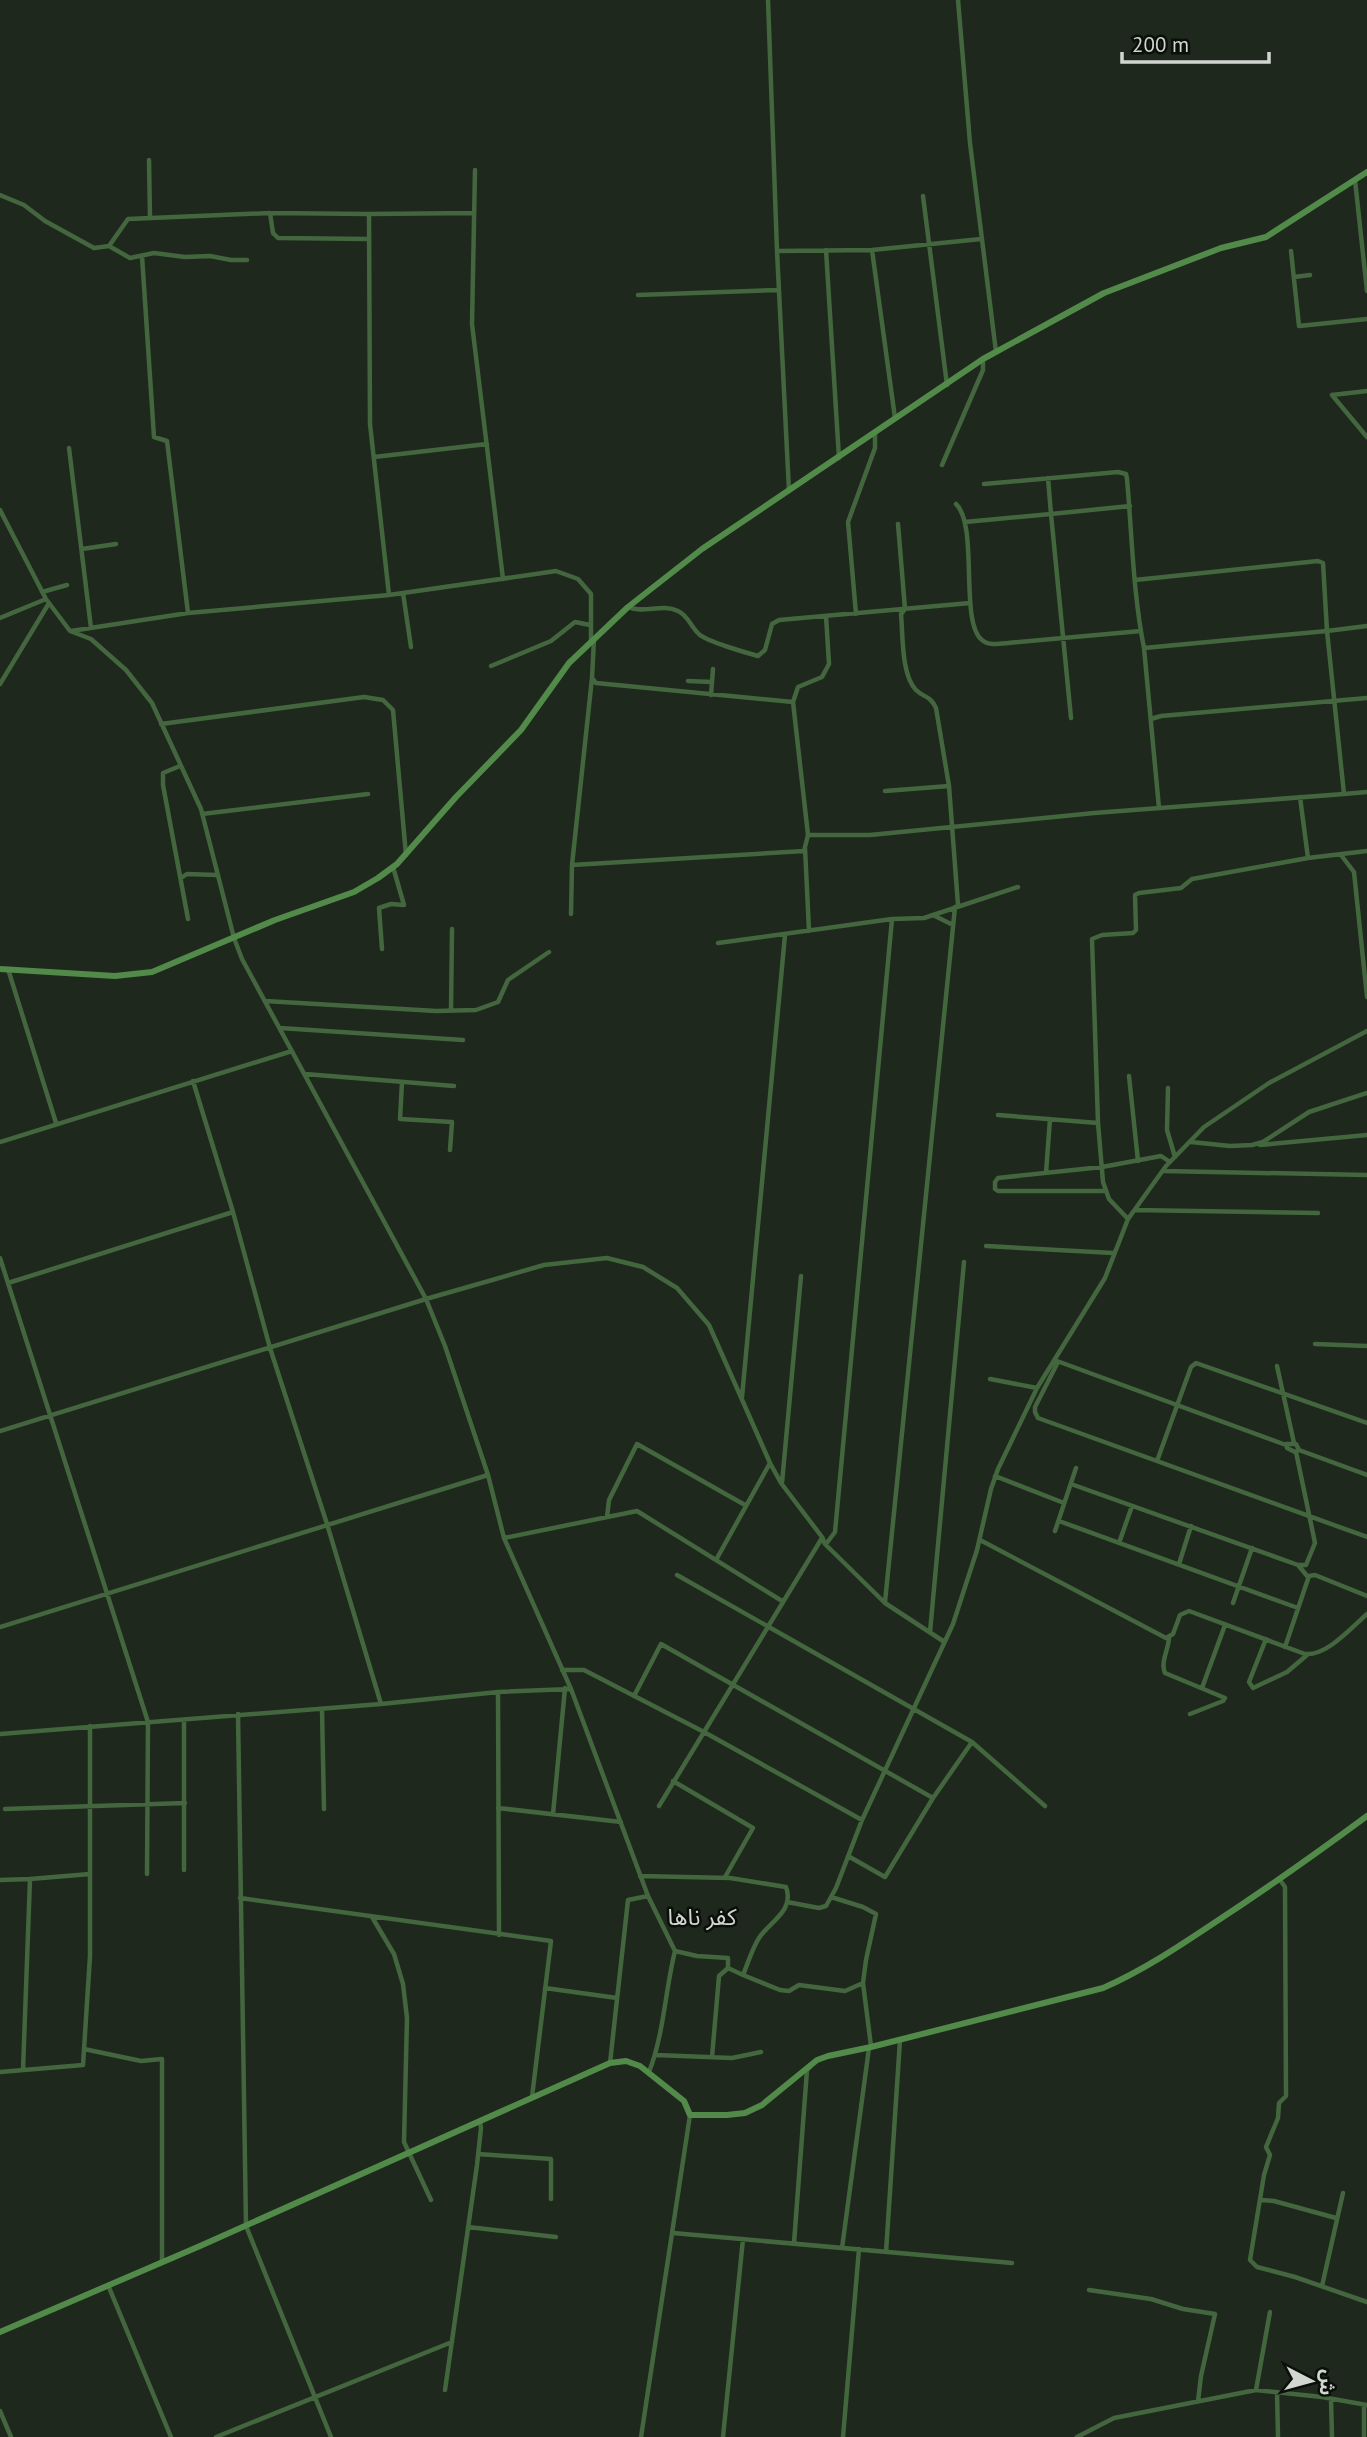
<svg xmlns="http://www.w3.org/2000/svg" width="1367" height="2437" viewBox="0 0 1367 2437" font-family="'PT Sans','Noto Sans Arabic',sans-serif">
<rect width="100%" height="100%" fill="#1e281d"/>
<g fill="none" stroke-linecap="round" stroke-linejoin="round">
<path stroke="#43663e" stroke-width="4.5" d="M 768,0 L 777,251 L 789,491
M 958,0 L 970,143 L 996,352
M 149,160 L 150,218
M 475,170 L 472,324 L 503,579
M 1355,180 L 1367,291
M 0,195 L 24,205 L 45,221 L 94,248 L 109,246 L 130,258 L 154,253 L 185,257 L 210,256 L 231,260 L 247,260
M 923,196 L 947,385
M 270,213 L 369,214 L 370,424 L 389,595
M 369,214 L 474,213
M 109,246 L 128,219 L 270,213 L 273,233 L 278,238 L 369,239
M 826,250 L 839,458
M 872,250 L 895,418
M 777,251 L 872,250 L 981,239
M 1291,251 L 1299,326 L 1367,319
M 142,256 L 154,437 L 167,441 L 188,613
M 1294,277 L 1310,275
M 638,295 L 779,290
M 1332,395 L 1367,437
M 1332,395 L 1367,391
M 69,448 L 91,628
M 374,457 L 487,444
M 942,465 L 983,370 L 983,359
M 984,484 L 1118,472 L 1126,474 L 1127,479 C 1132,535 1133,593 1144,648 L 1327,631 L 1323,563 L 1318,561 L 1135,580
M 956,504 C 979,526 959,622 982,640 C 989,646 999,644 1008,643 L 1141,631
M 0,510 L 46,599 L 70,631 L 91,639 L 126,670 L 152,703 L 201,809 L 234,938 L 242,959 L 426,1299 L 445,1346 L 488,1475 L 504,1538 L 571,1689 L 648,1896 L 675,1951 C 665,1991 664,2034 649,2072
M 965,522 L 1051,514 L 1048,478
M 898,524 L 905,609 L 901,614 C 903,634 901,675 916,690 C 924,698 930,695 936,708 L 949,786 L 958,905
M 82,549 L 116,544
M 42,592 L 67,585
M 403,593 L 411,647
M 628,607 C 644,614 662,603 678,611 C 689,616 691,628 700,635 C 709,642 747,653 758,656 L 765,650 L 772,624 L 779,620 L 970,603
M 856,614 L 848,522 L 875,448 L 875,432
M 0,618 L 46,599
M 71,631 L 188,613 L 389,595 L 556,571 L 578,579 L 591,594 L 591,641
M 594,639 L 592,678 L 596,683 L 793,702
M 1144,648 L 1159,808
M 491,666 L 551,641 L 575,622 L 590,625
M 592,678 L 572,865 L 804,851 L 808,835 L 793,702 L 798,687 L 822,677 L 829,664 L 826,616
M 688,681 L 712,682
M 0,684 L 49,603
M 711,695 L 713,669
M 1071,718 L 1051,514 L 1130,506
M 1151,719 L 1161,716 L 1367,698
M 161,724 L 364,697 L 383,700 L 393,710 L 406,855
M 180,766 L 163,773 L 163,785 L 188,919
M 885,791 L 949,786
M 1344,794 L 1367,792
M 202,814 L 368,794
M 808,835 L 870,835 L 1094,813 L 1344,794 L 1327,631 L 1367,626
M 805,848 L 809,931
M 1341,855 L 1354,872 L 1367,997
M 1308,858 L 1367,851
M 181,878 L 187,874 L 217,875
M 571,914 L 572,865
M 933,915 L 953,925
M 718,943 L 892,919 L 924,918 L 1018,887
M 382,949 L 379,908 L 391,904 L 404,905 L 393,867
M 8,969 L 56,1123
M 265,1001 L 436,1011 L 476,1010 L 498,1002 L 508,980 L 549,952
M 451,1010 L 452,929
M 280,1028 L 463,1040
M 305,1074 L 454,1086
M 1129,1076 L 1138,1161
M 193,1081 L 233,1212 L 270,1348 L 327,1524 L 381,1704
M 402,1082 L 400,1119 L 452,1122 L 450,1150
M 1168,1088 L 1167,1130 L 1175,1157
M 998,1115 L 1098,1123
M 0,1142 L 292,1051
M 1191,1142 L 1230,1146 L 1252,1145 L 1263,1142 L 1309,1112 L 1367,1093
M 1260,1145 L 1367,1135
M 1164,1171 L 1367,1175
M 1046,1173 L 1050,1119
M 1106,1191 L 998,1191 L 995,1189 L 995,1182 L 998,1178 L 1102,1167 L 1161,1156 L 1170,1162
M 1135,1210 L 1318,1213
M 1128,1219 L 1109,1199 L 1103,1182 L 1098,1123 L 1092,939 L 1102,935 L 1133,933 L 1136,930 L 1135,895 L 1139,893 L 1181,888 L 1192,879 L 1308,858 L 1300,797
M 986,1246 L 1113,1253
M 0,1258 L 148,1722 L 147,1874
M 8,1283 L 233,1212
M 1315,1344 L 1367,1346
M 1057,1361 L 1286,1445
M 1058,1362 L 1035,1407 L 1035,1412 L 1038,1418 L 1367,1537
M 1277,1366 L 1294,1443
M 990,1379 L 1037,1388
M 742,1397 L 785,935
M 0,1431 L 426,1299 L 544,1265 L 607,1258 L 643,1267 L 677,1288 L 709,1325 L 770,1463 L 781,1483 L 822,1537 L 825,1544 L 885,1603 L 943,1641
M 1299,1450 L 1296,1444 L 1286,1444 L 1287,1448 L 1295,1452 L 1299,1450 L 1367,1475
M 1296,1452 L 1315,1543 L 1306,1565 L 1298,1565 L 1308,1577
M 1157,1461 L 1191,1367 L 1196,1363 L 1367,1423
M 995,1476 L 1064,1503
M 782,1483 L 801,1276
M 1071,1484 L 1298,1565
M 607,1517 L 609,1500 L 637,1444 L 745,1505
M 1059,1521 L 1298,1608
M 1055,1531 L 1076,1468
M 504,1538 L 637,1511 L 782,1601
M 980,1540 L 1166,1638 L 1173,1634 L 1180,1615 L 1189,1611 L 1305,1654 C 1327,1656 1351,1628 1367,1614
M 1119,1543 L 1132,1506
M 826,1544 L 835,1532 L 892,919
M 716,1560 L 770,1463
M 1179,1564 L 1191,1526
M 677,1575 L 972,1742 L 1045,1806
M 885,1602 L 955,907
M 1233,1603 L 1252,1548
M 0,1627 L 488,1475
M 930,1632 L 964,1262
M 1169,1637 C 1169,1649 1160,1662 1165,1673 L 1225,1698 L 1223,1701 L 1190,1714
M 1266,1639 L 1249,1682 L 1253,1688 L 1287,1672 L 1307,1655
M 1285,1647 L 1309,1576 L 1315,1575 L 1367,1596
M 562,1670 L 584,1670 L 704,1732 L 862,1820
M 1202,1688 L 1225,1625
M 498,1692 L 499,1935
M 634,1696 L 661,1644 L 933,1798
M 322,1709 L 324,1809
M 238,1714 L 246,2226 L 331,2437
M 0,1734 L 381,1704 L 498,1692 L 570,1689
M 673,1781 L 753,1828 L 725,1877
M 659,1806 L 822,1538
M 498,1808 L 621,1822
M 5,1809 L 185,1803
M 553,1814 L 565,1688
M 848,1856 L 885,1877 L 933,1798 L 972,1742
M 184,1870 L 184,1720
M 640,1876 L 730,1878 L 786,1887 C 795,1911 769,1922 759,1938 C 752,1949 748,1963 743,1975 L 728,1968 L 719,1976 L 712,2057
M 30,1879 L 90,1874
M 0,1880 L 30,1879 L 23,2070
M 1280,1880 L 1285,1887 L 1286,2096 L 1279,2103 L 1278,2118 L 1266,2147 L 1270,2155 L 1264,2175 L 1250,2260 L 1257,2267 L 1295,2277 L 1367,2302
M 831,1897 L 863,1907 L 876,1914 L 866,1960 L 863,1983 L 871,2046
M 240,1898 L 551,1941 L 532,2097
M 787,1902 L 819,1908 L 826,1906 L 836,1888 L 862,1820 L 953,1624 L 977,1550 L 991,1489 L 998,1469 L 1037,1388 L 1105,1278 L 1128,1219 L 1166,1166 L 1204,1127 L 1269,1083 L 1367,1031
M 372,1917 L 394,1954 L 403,1984 L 407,2018 L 404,2142 L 431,2200
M 675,1951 L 697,1956 L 728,1958 L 728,1968
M 743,1975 L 780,1990 L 789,1991 L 799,1985 L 845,1991 L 863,1983
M 545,1988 L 617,1998
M 84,2049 L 141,2061 L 162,2059 L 162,2261
M 656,2055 L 732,2058 L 761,2052
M 610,2063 L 628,1900 L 648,1896
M 0,2072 L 83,2065 L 90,1956 L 90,1726
M 478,2154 L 551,2159 L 551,2199
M 1261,2200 L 1274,2201 L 1336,2218
M 468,2227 L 556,2237
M 673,2233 L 1012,2263
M 794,2243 L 807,2070 L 810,2067
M 842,2248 L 869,2048
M 886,2252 L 900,2040
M 108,2285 L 171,2437
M 1322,2286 L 1343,2193
M 1089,2290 L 1151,2299 L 1183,2309 L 1215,2314 L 1201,2376 L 1198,2401
M 445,2390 L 477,2165 L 481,2128 L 480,2122
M 1256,2390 L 1270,2312
M 1277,2392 L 1278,2437
M 1331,2399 L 1332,2437
M 1364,2405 L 1364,2437
M 0,2411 L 11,2437
M 216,2437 L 452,2342
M 641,2437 L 690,2115
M 723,2437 L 743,2239
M 843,2437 L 859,2249
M 1077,2437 L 1114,2418 L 1256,2390 L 1322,2397 L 1367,2405"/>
<path stroke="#528a4a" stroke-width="6" d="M 0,969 L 115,976 L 152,972 L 275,920 L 354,892 L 378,878 L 397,864 L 456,797 L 521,730 L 569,663 L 628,607 L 702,549 L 983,359 L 1104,293 L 1221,248 L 1266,237 L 1367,172
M 0,2332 L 200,2246 L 610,2063 L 626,2061 L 640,2066 L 684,2101 L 690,2115 L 727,2115 L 745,2113 L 762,2105 L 817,2060 L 828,2056 L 871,2047 L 1103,1988 C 1142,1971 1178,1947 1214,1923 C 1266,1889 1317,1853 1367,1816"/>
</g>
<g text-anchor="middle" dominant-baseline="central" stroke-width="5" stroke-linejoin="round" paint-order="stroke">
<g font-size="23" fill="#d1d7d0" stroke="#0b0f0a">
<text x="702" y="1916">كفر ناها</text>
</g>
</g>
<g transform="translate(1311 2381) rotate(96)" stroke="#0b0f0a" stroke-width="5" paint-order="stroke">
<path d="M0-5L12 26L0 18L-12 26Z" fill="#d1d7d0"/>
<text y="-10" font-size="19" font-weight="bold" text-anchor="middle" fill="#d1d7d0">ش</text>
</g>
<path d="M1122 52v10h147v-10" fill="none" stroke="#d1d7d0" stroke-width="3.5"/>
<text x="1132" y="52" font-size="21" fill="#d1d7d0" stroke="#0b0f0a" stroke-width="5" paint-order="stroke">200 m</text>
</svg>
